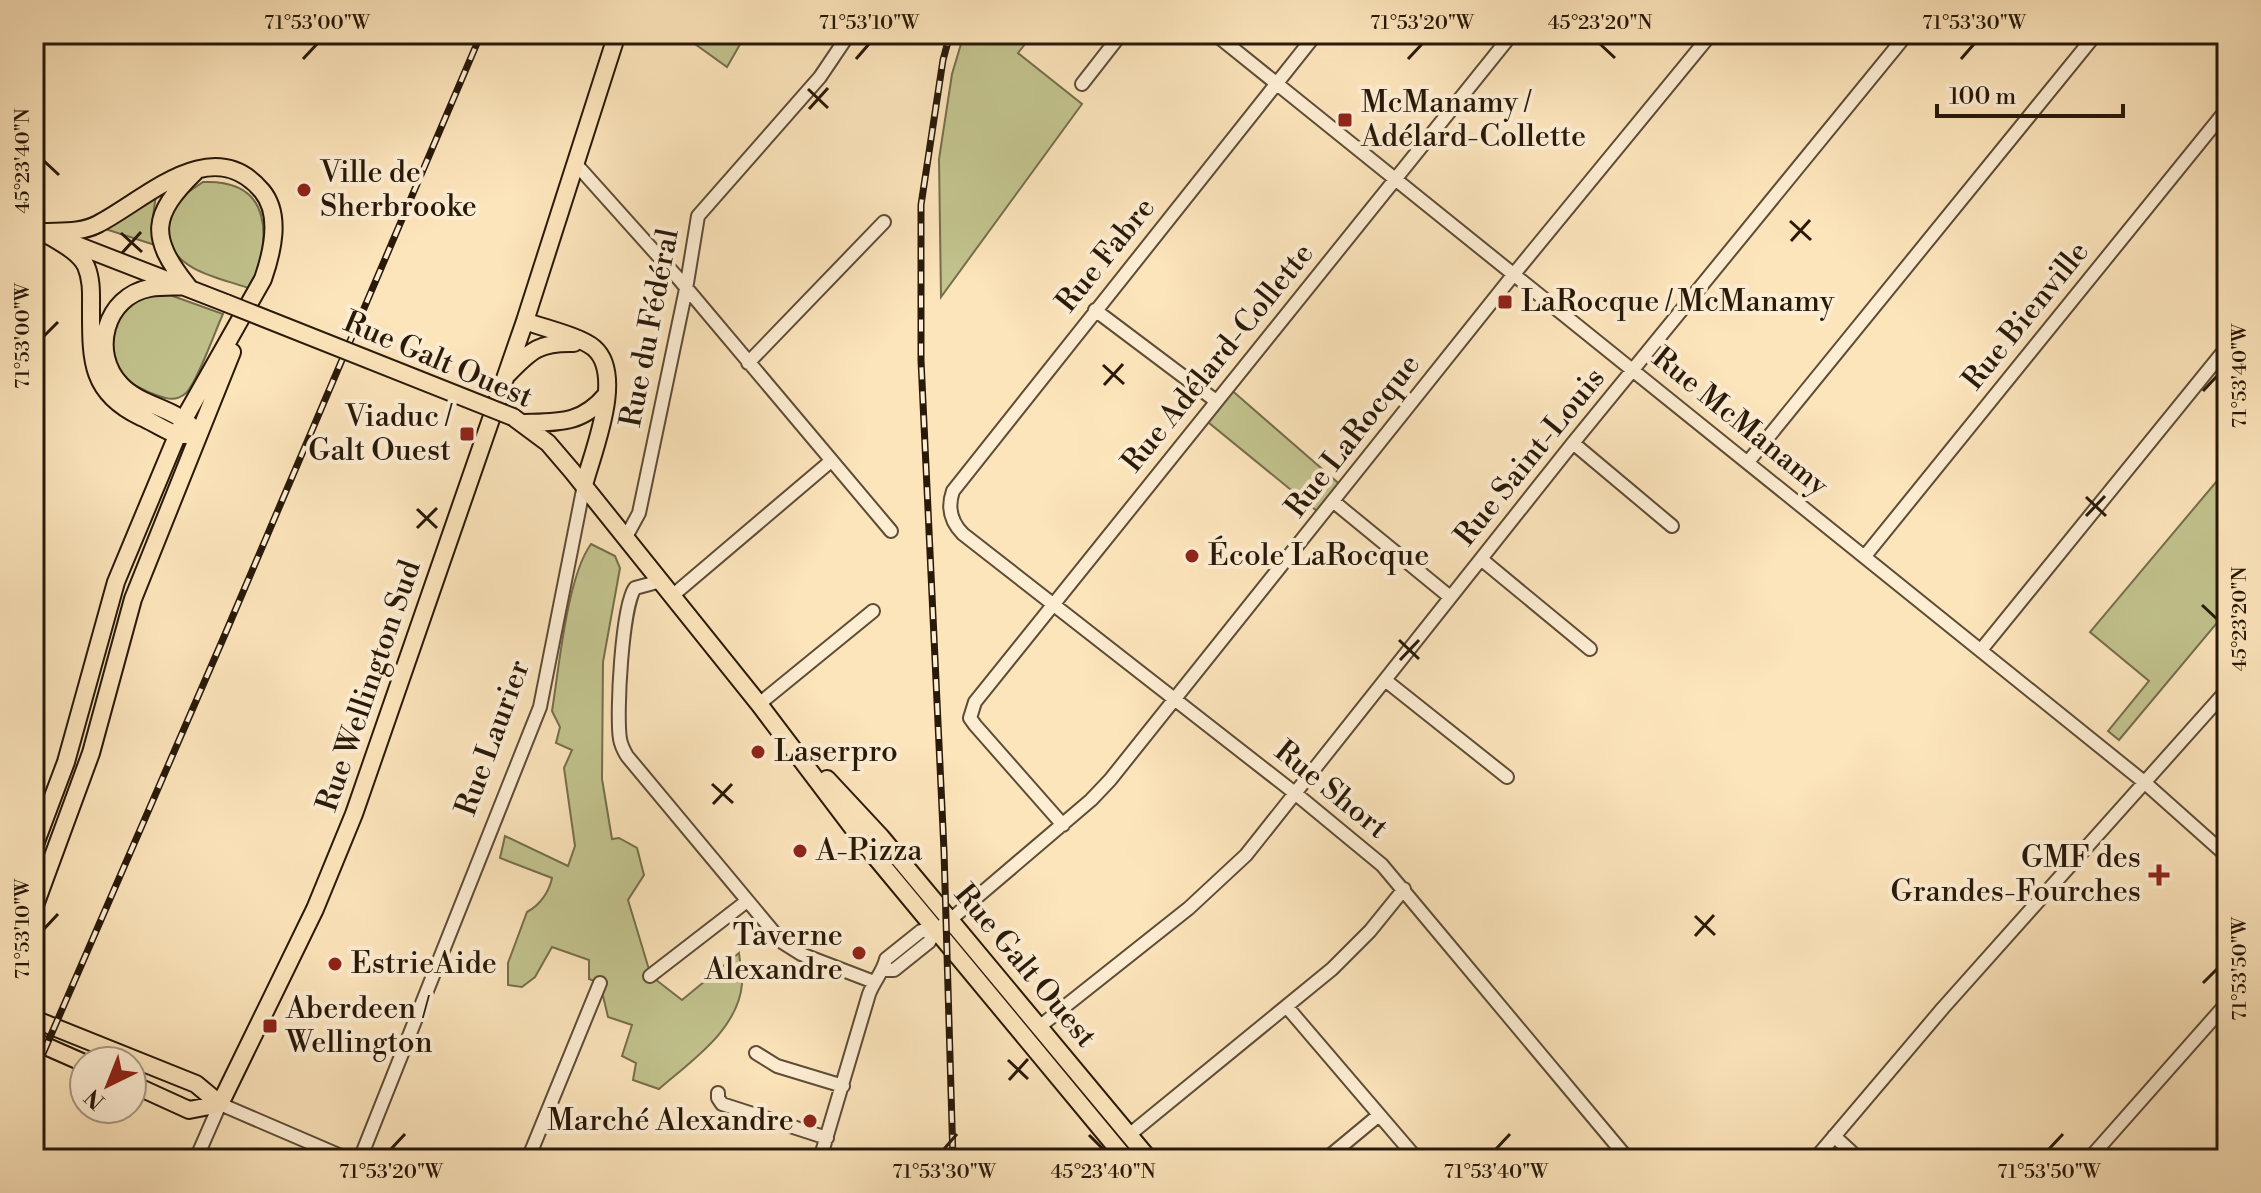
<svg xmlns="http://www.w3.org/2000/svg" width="2261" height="1193" viewBox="0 0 2261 1193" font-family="'Libre Bodoni',serif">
<rect width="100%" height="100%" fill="#fce4bb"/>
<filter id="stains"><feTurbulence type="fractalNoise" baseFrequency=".0025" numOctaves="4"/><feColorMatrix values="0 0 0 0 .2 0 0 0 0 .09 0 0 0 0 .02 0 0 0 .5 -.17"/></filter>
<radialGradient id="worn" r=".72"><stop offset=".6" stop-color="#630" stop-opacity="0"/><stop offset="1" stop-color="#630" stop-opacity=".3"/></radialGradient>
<path fill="#c2c38e" stroke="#756e4c" stroke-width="2" d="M 681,34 L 746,34 L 727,67 Z
M 964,34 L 1033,34 L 1018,53 L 1082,104 L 941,297 L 939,159 L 952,74 Z
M 203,182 C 274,179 271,239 251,289 C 225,279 177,272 169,240 C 167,233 168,222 167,214 L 184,195 Z
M 156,194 L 152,225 L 155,245 L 102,228 Z
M 170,295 L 223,314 C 215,331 197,383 186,393 C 175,403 163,398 151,393 C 142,389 132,385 125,378 C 101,354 109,313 139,299 C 148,295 159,295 170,295 Z
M 1228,387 L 1344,488 L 1323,516 L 1203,418 Z
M 2227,469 L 2227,611 L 2119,740 L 2108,731 L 2149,681 L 2090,632 Z
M 591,544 L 615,556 L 620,568 L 603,662 L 602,779 L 612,839 L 619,838 L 637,848 L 644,875 L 628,900 L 651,976 L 682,1000 L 739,953 C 740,962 742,974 742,984 C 738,1030 691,1061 659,1089 L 633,1080 L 636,1063 L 622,1056 L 632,1025 L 608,1017 L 600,983 L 589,979 L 589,960 L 552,947 L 535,977 L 522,987 L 508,985 L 508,963 L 527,912 C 540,905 549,892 552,878 L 500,858 L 505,836 L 568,866 L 575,846 L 564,768 L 572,750 L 556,743 L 560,727 L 552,711 C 559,668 567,577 591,544 Z"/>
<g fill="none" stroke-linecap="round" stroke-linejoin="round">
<g stroke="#5d4c36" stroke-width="16">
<path id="minor" d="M 1215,34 L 2144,782 L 2227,856
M 1316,34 L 953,491 C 947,508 951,522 963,534 L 1296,794 L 1382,865 L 1628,1159
M 1082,84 L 1121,34
M 575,163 L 678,278 L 891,531
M 1095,310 L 1216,401
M 748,363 L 884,222
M 1573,443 L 1672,526
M 1748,462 L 2096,34
M 1334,502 L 1450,597
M 626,537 L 639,513 L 686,289 L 698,216 L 820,77 L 849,34
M 1865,556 L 2227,109
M 1481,559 L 1590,649
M 661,581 L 635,588 C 622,606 616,714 620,739 C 621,745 624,751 627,756 L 782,942 L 801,954 L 874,982
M 672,596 L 831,461
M 1981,650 L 2227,347
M 1385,680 L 1507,777
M 759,704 L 873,611
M 1063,825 L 975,725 L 970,718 L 975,702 L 1512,34
M 884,970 L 894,970 L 929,942 L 936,930
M 650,976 L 747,901
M 1287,1007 L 1417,1159
M 1039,1027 L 1189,908 L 1246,855 L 1573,443 L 1907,34
M 756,1053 L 777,1066 L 843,1086
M 718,1093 L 718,1098 L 722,1104 L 827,1138
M 1129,1135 L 1332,969 L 1370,931 L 1404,889
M 1834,1136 L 1859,1159
M 196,1159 L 220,1104 L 348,1159
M 360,1159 L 540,707 L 584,485
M 528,1159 L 600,983
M 820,1159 L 869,994 C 874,981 883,972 886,959 L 921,931 L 936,930 L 950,920 L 1091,800 L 1110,780 L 1514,274 L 1711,34
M 1326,1159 L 1379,1115
M 1815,1159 L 1943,1008 L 2227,690
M 2089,1159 L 2227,1003"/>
</g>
<g stroke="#281909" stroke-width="20">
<path id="major" d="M 43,232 C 57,241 79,251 86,266 C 92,280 91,295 91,309 C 91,360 90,393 141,417 C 156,423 171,436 186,435
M 69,242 L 226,303
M 187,285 C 149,237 151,215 195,172
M 188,286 C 176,287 162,286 150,288 C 105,296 90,353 121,385 C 140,405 170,407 190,425
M 525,321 C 543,328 580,336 594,348 C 625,375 593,451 584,485
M 508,374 C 531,350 540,342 574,343
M 513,417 L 548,443 L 572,471 L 759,704 L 868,848 L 1126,1159
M 524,423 C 559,422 582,424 606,395
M 827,779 L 881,837 L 1149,1159
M 34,847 L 66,762 L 116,582 L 184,419 L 263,279 C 272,253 282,215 262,191 C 212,131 145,200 98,224 C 81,233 61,231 43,232
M 34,908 L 91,753 L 133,599 L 232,352
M 34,1019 L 196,1084 L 220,1104
M 34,1041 L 84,1063
M 132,1084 L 189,1110 L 220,1104
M 220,1104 L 315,909 L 354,814 L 525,321 L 617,34"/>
</g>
<use href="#minor" stroke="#fdedd3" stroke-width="12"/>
<use href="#major" stroke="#fce4bb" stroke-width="16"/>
<g stroke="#281909" stroke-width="7">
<path id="rail" d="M 950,34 L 943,60 L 921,205 L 921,360 L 944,851 L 953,1159
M 34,1074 L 223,639 L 481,34"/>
</g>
<use href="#rail" stroke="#fdedd3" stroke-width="4" stroke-dasharray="12" stroke-linecap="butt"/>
<g stroke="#281909" stroke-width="20" stroke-linecap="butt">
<path id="major-bridge" d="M 226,303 L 513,417"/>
</g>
<use href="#major-bridge" stroke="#fce4bb" stroke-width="16"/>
</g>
<path fill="none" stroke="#281909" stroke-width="3" d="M 1600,44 L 1615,58M 303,59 L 317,44M 856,59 L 869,44M 1408,59 L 1422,44M 1961,59 L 1974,44M 808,89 L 828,108M 809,109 L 828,88M 44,161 L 59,175M 1790,221 L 1811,240M 121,233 L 142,252M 1791,241 L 1810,220M 122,253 L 141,232M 44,336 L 58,322M 1103,365 L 1124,384M 1104,385 L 1123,364M 2203,391 L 2217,376M 2086,497 L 2106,516M 417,509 L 437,528M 2086,516 L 2105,496M 417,528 L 437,508M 2202,605 L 2217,619M 1399,640 L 1419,659M 1400,660 L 1419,640M 712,784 L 733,803M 713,804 L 732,784M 1695,916 L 1715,935M 44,929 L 58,914M 1695,936 L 1714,915M 2203,983 L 2217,969M 1008,1060 L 1028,1079M 1009,1080 L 1028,1059M 1089,1135 L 1103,1149M 391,1149 L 405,1134M 944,1149 L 957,1134M 1496,1149 L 1510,1134M 2049,1149 L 2063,1134"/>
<g fill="#8f2418" stroke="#fdedd3" stroke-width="3">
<rect x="1337" y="112" width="16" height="16" rx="4"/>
<circle cx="304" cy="190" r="8"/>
<rect x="1497" y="294" width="16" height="16" rx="4"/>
<rect x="459" y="426" width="16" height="16" rx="4"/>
<circle cx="1192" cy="556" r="8"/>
<circle cx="758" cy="752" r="8"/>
<circle cx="800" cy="851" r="8"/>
<path d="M2155 863h8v8h8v8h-8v8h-8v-8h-8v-8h8z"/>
<circle cx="859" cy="953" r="8"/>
<circle cx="335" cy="964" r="8"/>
<rect x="262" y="1018" width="16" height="16" rx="4"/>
<circle cx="810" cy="1121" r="8"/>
</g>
<g text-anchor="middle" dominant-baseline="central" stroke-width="8" stroke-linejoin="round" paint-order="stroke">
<g font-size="30" fill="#281909" stroke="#fdedd3" text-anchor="start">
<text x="1361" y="103">McManamy /<tspan x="1361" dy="34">Adélard-Collette</tspan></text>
<text x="320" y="173">Ville de<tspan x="320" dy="34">Sherbrooke</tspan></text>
<text x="1521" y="302">LaRocque / McManamy</text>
<text x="451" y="417" text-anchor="end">Viaduc /<tspan x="451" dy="34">Galt Ouest</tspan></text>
<text x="1208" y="556">École LaRocque</text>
<text x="774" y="752">Laserpro</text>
<text x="816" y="851">A-Pizza</text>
<text x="2141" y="858" text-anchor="end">GMF des<tspan x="2141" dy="34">Grandes-Fourches</tspan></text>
<text x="843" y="936" text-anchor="end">Taverne<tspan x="843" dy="34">Alexandre</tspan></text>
<text x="351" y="964">EstrieAide</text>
<text x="286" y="1009">Aberdeen /<tspan x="286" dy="34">Wellington</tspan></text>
<text x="794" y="1121" text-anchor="end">Marché Alexandre</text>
</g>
<g font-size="30" fill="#281909" stroke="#fdedd3">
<text transform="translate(1106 255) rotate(-51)">Rue Fabre</text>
<text transform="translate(2026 316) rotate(-51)">Rue Bienville</text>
<text transform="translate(650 328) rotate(-79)">Rue du Fédéral</text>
<text transform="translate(1218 358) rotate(-51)">Rue Adélard-Collette</text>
<text transform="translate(438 360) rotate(23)">Rue Galt Ouest</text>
<text transform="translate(1740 422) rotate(39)">Rue McManamy</text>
<text transform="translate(1353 436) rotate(-52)">Rue LaRocque</text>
<text transform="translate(1530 457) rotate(-51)">Rue Saint-Louis</text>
<text transform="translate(369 686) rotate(-71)">Rue Wellington Sud</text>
<text transform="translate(493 738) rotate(-70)">Rue Laurier</text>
<text transform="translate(1331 790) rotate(39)">Rue Short</text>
<text transform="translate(1025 966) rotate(50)">Rue Galt Ouest</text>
</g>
</g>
<rect width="2261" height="1193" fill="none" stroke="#fce4bb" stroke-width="88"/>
<g transform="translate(108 1085) rotate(223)"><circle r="38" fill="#fdedd3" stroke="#a89882" stroke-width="2"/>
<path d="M0-6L14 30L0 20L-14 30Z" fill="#8f2418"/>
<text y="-12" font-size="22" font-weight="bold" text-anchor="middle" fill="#281909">N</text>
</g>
<path d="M1937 104v12h186v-12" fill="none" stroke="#281909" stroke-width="4"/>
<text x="1949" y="104" font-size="24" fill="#281909" stroke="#fdedd3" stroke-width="6" paint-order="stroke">100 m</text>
<rect x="44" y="44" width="2173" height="1105" fill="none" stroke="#281909" stroke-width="3"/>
<g font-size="20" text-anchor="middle" fill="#281909">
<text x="317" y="29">71°53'00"W</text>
<text x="869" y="29">71°53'10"W</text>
<text x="1422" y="29">71°53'20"W</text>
<text x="1600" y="29">45°23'20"N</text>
<text x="1974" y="29">71°53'30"W</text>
<text transform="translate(22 161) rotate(-90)" y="7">45°23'40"N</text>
<text transform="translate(22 336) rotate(-90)" y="7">71°53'00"W</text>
<text transform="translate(2239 376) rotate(-90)" y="7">71°53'40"W</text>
<text transform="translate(2239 619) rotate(-90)" y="7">45°23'20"N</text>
<text transform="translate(22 929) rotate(-90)" y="7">71°53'10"W</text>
<text transform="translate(2239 969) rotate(-90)" y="7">71°53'50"W</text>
<text x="391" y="1178">71°53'20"W</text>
<text x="944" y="1178">71°53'30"W</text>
<text x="1103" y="1178">45°23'40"N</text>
<text x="1496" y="1178">71°53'40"W</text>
<text x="2049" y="1178">71°53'50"W</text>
</g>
<rect width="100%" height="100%" filter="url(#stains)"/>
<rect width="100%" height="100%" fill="url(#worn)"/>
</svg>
